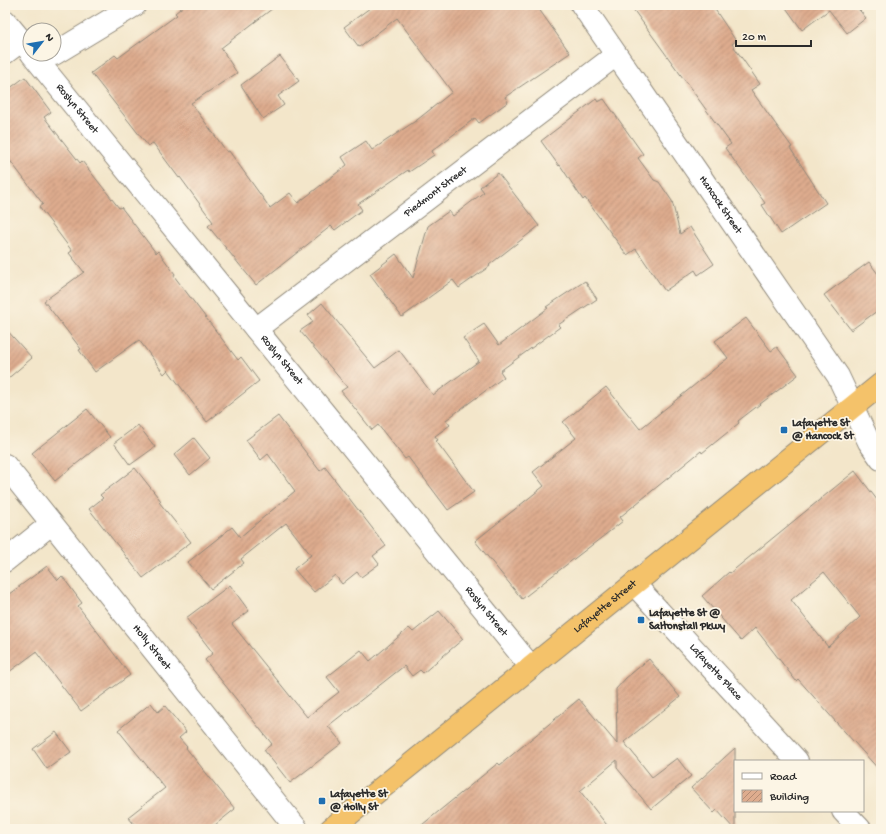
<svg xmlns="http://www.w3.org/2000/svg" width="886" height="834" viewBox="0 0 886 834" font-family="'Gochi Hand',sans-serif">
<defs>
<pattern id="building-hatch" width="6" height="6" patternUnits="userSpaceOnUse"><rect width="6" height="6" fill="#deac8e"/><path d="M-1 1l2-2M0 6l6-6M5 7l2-2" fill="none" stroke="#b48c74"/></pattern>
</defs>
<rect width="100%" height="100%" fill="#fcf5e5"/>
<filter id="ink" filterUnits="userSpaceOnUse"><feTurbulence type="fractalNoise" baseFrequency=".025" numOctaves="2"/><feDisplacementMap in="SourceGraphic" scale="8" xChannelSelector="R" yChannelSelector="G"/><feConvolveMatrix kernelMatrix="1 2 1 2 8 2 1 2 1" color-interpolation-filters="sRGB"/></filter>
<filter id="wash" filterUnits="userSpaceOnUse"><feTurbulence type="fractalNoise" baseFrequency=".012" numOctaves="4" result="noise"/><feDisplacementMap in="SourceGraphic" scale="16" xChannelSelector="R" yChannelSelector="G"/><feGaussianBlur stdDeviation="0.9" result="paint"/><feColorMatrix in="noise" values="0 0 0 0 0 0 0 0 0 0 0 0 0 0 0 0 0 1.4 0 .05"/><feComposite in="paint" operator="in"/></filter>
<g filter="url(#wash)">
<rect width="100%" height="100%" fill="#f3e6ca"/>
<g id="blocks">
<path fill="url(#building-hatch)" fill-rule="evenodd" d="M 185,5 L 277,5 L 221,48 L 237,73 L 191,103 L 227,152 L 229,151 L 270,208 L 290,193 L 298,203 L 347,165 L 342,157 L 366,141 L 372,150 L 417,120 L 452,92 L 397,18 L 359,47 L 344,27 L 374,5 L 536,5 L 570,53 L 505,97 L 508,102 L 479,123 L 475,118 L 432,151 L 434,155 L 409,172 L 408,170 L 358,204 L 362,210 L 335,230 L 331,226 L 256,285 L 208,226 L 213,222 L 180,177 L 179,178 L 153,143 L 148,146 L 91,73 L 115,55 L 118,58 L 177,15 L 175,13 Z
M 630,5 L 712,5 L 736,41 L 732,44 L 760,84 L 751,90 L 792,147 L 790,148 L 826,203 L 781,234 L 762,205 L 765,203 L 725,148 L 731,144 Z
M 784,5 L 855,5 L 866,18 L 847,33 L 829,10 L 802,30 Z
M 280,56 L 299,81 L 278,96 L 284,105 L 263,119 L 241,85 Z
M 25,77 L 51,112 L 44,117 L 80,163 L 82,161 L 119,208 L 121,207 L 156,253 L 158,251 L 175,274 L 174,276 L 238,360 L 241,357 L 259,381 L 207,422 L 168,370 L 164,374 L 139,340 L 95,372 L 79,350 L 81,349 L 44,301 L 84,272 L 69,253 L 72,251 L 39,207 L 43,204 L 5,154 L 5,92 Z
M 596,99 L 598,102 L 604,99 L 643,154 L 638,158 L 654,180 L 659,182 L 672,201 L 680,234 L 690,227 L 714,264 L 698,275 L 695,270 L 665,291 L 636,249 L 627,255 L 585,198 L 583,200 L 560,165 L 559,166 L 541,141 Z
M 498,173 L 539,226 L 489,265 L 490,266 L 459,288 L 453,280 L 402,317 L 370,274 L 396,254 L 413,278 L 428,226 L 449,211 L 453,216 L 484,192 L 480,187 Z
M 869,262 L 881,278 L 881,308 L 851,330 L 824,295 Z
M 585,281 L 597,299 L 558,325 L 560,327 L 500,371 L 504,377 L 446,420 L 450,425 L 435,436 L 438,440 L 436,441 L 474,492 L 448,510 L 408,457 L 405,459 L 378,425 L 372,430 L 341,391 L 347,387 L 300,331 L 313,322 L 308,315 L 322,303 L 375,368 L 399,350 L 433,395 L 479,361 L 463,338 L 484,324 L 499,345 L 548,308 L 546,307 Z
M 746,318 L 771,351 L 777,347 L 798,375 L 738,421 L 739,423 L 702,453 L 701,451 L 620,517 L 623,521 L 522,599 L 475,541 L 544,486 L 533,472 L 576,438 L 563,422 L 606,387 L 640,429 L 728,358 L 715,341 Z
M 5,328 L 32,358 L 5,381 Z
M 87,409 L 110,437 L 55,481 L 32,453 Z
M 278,416 L 320,471 L 325,467 L 386,546 L 373,556 L 379,564 L 361,577 L 357,572 L 342,584 L 335,575 L 314,592 L 294,569 L 311,555 L 286,523 L 241,559 L 244,563 L 211,589 L 188,562 L 232,527 L 240,537 L 295,491 L 268,454 L 261,460 L 246,440 Z
M 138,425 L 155,447 L 130,465 L 114,443 Z
M 194,438 L 210,458 L 190,475 L 174,455 Z
M 135,468 L 161,501 L 159,502 L 191,542 L 143,578 L 89,509 L 103,498 L 100,495 Z
M 855,471 L 881,505 L 881,772 L 836,722 L 798,679 L 796,681 L 755,628 L 741,641 L 702,596 L 729,572 L 730,573 ZM 824,572 L 860,617 L 828,647 L 791,600 Z
M 47,566 L 58,580 L 62,576 L 82,603 L 78,606 L 130,675 L 81,711 L 36,652 L 5,675 L 5,597 Z
M 230,585 L 249,611 L 232,624 L 307,717 L 339,692 L 327,677 L 361,650 L 370,661 L 409,628 L 413,632 L 439,611 L 463,639 L 423,673 L 420,670 L 412,676 L 404,666 L 328,726 L 342,743 L 290,783 L 264,750 L 272,744 L 205,660 L 213,653 L 186,618 Z
M 649,659 L 680,697 L 624,742 L 652,777 L 677,758 L 691,776 L 651,809 L 617,768 L 617,760 L 580,791 L 610,829 L 417,829 L 498,763 L 500,765 L 579,699 L 617,744 L 616,689 L 626,678 Z
M 151,703 L 158,712 L 165,706 L 186,732 L 179,738 L 187,747 L 186,748 L 235,809 L 210,829 L 138,829 L 128,817 L 165,788 L 118,730 Z
M 56,732 L 71,752 L 47,769 L 33,749 Z
M 735,748 L 735,829 L 734,829 L 717,810 L 714,813 L 691,788 Z"/>
</g>
</g>
<g filter="url(#ink)">
<use href="#blocks" fill-opacity="0" stroke="#8f887a" stroke-width="1"/>
<g fill="none" stroke-linecap="round" stroke-linejoin="round">
<g stroke="#8f887a" stroke-width="24">
<g id="minor">
<path id="s1" d="M 582,5 L 838,376 L 869,442 L 881,459"/>
<path d="M 5,21 L 30,51"/>
<path d="M 5,53 L 21,41"/>
<path id="s2" d="M 32,54 L 531,667"/>
<path d="M 54,54 L 135,5"/>
<path id="s3" d="M 256,329 L 616,55"/>
<path id="s4" d="M 5,465 L 297,829"/>
<path d="M 5,561 L 51,524"/>
<path id="s5" d="M 634,584 L 797,761"/>
<path d="M 843,811 L 860,829"/>
</g>
</g>
<g stroke="#8f887a" stroke-width="24">
<g id="highway">
<path id="s6" d="M 331,829 L 881,384"/>
</g>
</g>
<use href="#minor" stroke="#fff" stroke-width="22"/>
<use href="#highway" stroke="#f4c26a" stroke-width="22"/>
</g>
</g>
<g fill="#1f6fb2" stroke="#fcf5e5" stroke-width="1.5">
<rect x="780" y="426" width="8" height="8" rx="2"/>
<rect x="637" y="616" width="8" height="8" rx="2"/>
<rect x="318" y="797" width="8" height="8" rx="2"/>
</g>
<g text-anchor="middle" dominant-baseline="central" stroke-width="3.5" stroke-linejoin="round" paint-order="stroke">
<g font-size="11" fill="#2b2b2b" stroke="#fcf5e5">
<text stroke="none"><textPath href="#s2" startOffset="71">Roslyn Street</textPath></text>
<text stroke="none"><textPath href="#s3" startOffset="226">Piedmont Street</textPath></text>
<text stroke="none"><textPath href="#s1" startOffset="243">Hancock Street</textPath></text>
<text stroke="none"><textPath href="#s2" startOffset="395">Roslyn Street</textPath></text>
<text stroke="none"><textPath href="#s6" startOffset="353">Lafayette Street</textPath></text>
<text stroke="none"><textPath href="#s2" startOffset="719">Roslyn Street</textPath></text>
<text stroke="none"><textPath href="#s4" startOffset="234">Holly Street</textPath></text>
<text stroke="none"><textPath href="#s5" startOffset="120">Lafayette Place</textPath></text>
</g>
<g font-size="11" font-weight="bold" fill="#2b2b2b" stroke="#fcf5e5" text-anchor="start">
<text x="792" y="424">Lafayette St<tspan x="792" dy="13">@ Hancock St</tspan></text>
<text x="649" y="614">Lafayette St @<tspan x="649" dy="13">Saltonstall Pkwy</tspan></text>
<text x="330" y="795">Lafayette St<tspan x="330" dy="13">@ Holly St</tspan></text>
</g>
</g>
<rect width="886" height="834" fill="none" stroke="#fcf5e5" stroke-width="20"/>
<rect x="734" y="760" width="130" height="52" fill="#fcf5e5" stroke="#a8a49b"/>
<rect x="742" y="773" width="20" height="6" fill="#ffffff" stroke="#a8a49b"/>
<text x="770" y="780" font-size="12" fill="#2b2b2b">Road</text>
<rect x="742" y="790" width="20" height="12" fill="url(#building-hatch)" stroke="#a8a49b"/>
<text x="770" y="800" font-size="12" fill="#2b2b2b">Building</text>
<g transform="translate(42 42) rotate(59)"><circle r="19" fill="#fcf5e5" stroke="#a8a49b"/>
<path d="M0-3L7 15L0 10L-7 15Z" fill="#1f6fb2"/>
<text y="-6" font-size="11" font-weight="bold" text-anchor="middle" fill="#2b2b2b">N</text>
</g>
<path d="M736 40v6h75v-6" fill="none" stroke="#2b2b2b" stroke-width="2"/>
<text x="742" y="40" font-size="12" fill="#2b2b2b" stroke="#fcf5e5" stroke-width="3" paint-order="stroke">20 m</text>
</svg>
